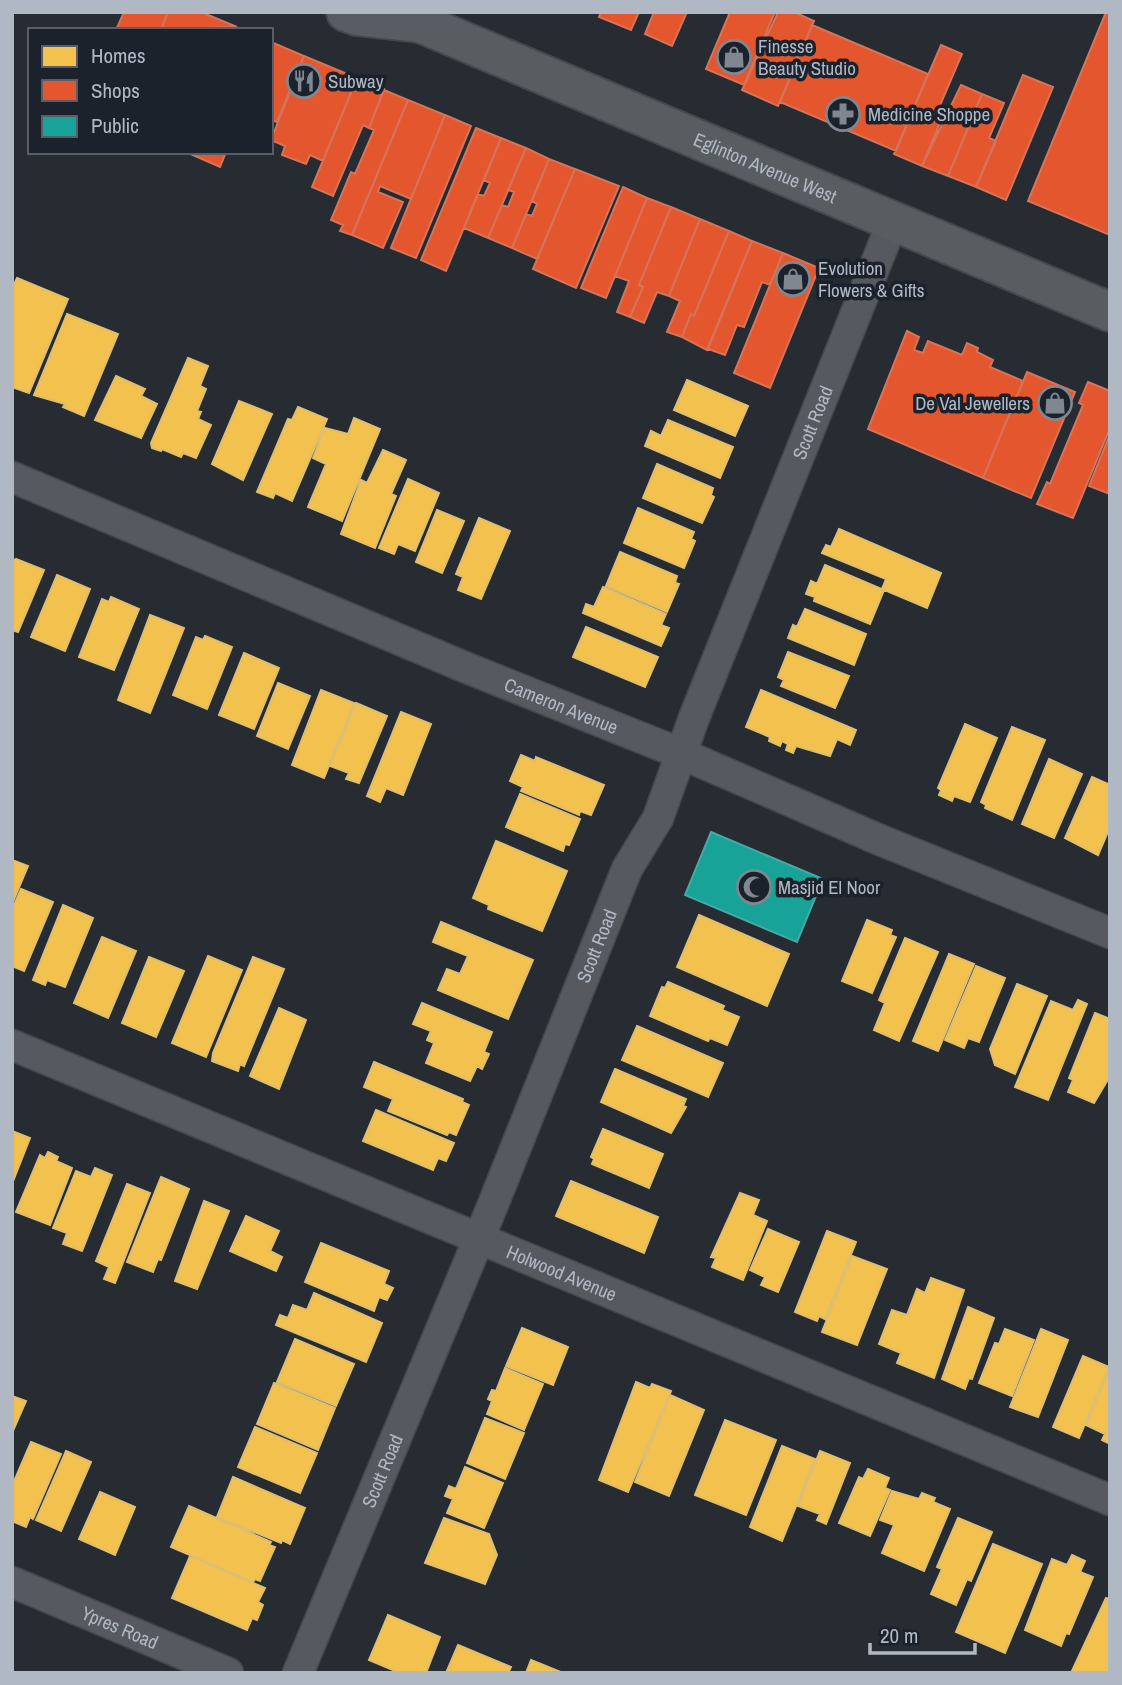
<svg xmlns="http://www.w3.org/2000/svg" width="1122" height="1685" viewBox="0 0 1122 1685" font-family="'Archivo Narrow',sans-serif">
<rect width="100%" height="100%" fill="#272c32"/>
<path fill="#f2c14e" stroke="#debe71" stroke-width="2" d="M 17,278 L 68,299 L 29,393 L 12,387 L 12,289 Z
M 67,314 L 118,334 L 84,416 L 63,407 L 65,404 L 34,395 Z
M 188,358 L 208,366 L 200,386 L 206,389 L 197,411 L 201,412 L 198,419 L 211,425 L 196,458 L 183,453 L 181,457 L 162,449 L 161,451 L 152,448 L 151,443 Z
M 116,376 L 145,389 L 141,396 L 157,404 L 141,438 L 95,420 Z
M 687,380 L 748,406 L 735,436 L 674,410 Z
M 239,401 L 272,414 L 243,480 L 212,464 Z
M 298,407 L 327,419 L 292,501 L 275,493 L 273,498 L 257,492 L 288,419 L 292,420 Z
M 354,418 L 380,429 L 342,521 L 308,507 L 326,464 L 313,458 L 325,428 L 348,434 Z
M 668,420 L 733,447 L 720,478 L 645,446 L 651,431 L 661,436 Z
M 383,450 L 406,460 L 391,494 L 396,496 L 375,548 L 341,534 L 361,480 L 367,483 Z
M 657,464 L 713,488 L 711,495 L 714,497 L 702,523 L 643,498 Z
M 408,479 L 439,493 L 415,551 L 398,544 L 394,554 L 379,548 Z
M 638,508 L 694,532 L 691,539 L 695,541 L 684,568 L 624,543 Z
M 437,510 L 464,521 L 442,573 L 416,562 Z
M 479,518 L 510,531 L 481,599 L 458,590 L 463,577 L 456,574 Z
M 839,529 L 941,573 L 927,608 L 882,589 L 886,579 L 822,553 L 826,545 L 831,547 Z
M 620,552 L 677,576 L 675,583 L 679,584 L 667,612 L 606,586 Z
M 16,559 L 44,570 L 18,632 L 12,630 L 12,562 Z
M 825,565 L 884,590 L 870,624 L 814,601 L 815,597 L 806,594 L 811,581 L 817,584 Z
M 57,575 L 90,589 L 65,651 L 31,637 Z
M 603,587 L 666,614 L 661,625 L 669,628 L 661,646 L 583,613 L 586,604 L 594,607 Z
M 111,597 L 139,609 L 114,670 L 79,657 L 102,599 L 109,602 Z
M 805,609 L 866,634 L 854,665 L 788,638 L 793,625 L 797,627 Z
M 150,615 L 184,628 L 150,713 L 118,700 Z
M 586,627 L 658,657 L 645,687 L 573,657 Z
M 205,636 L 232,647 L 207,709 L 173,695 L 196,637 L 203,640 Z
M 788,652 L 849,676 L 835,708 L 781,686 L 784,680 L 778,677 Z
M 244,653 L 279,668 L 254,729 L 219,715 Z
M 278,683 L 310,696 L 288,749 L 257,736 Z
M 321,690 L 354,703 L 324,778 L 292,765 Z
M 761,690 L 856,730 L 850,745 L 837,739 L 830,756 L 796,746 L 793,753 L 786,750 L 788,744 L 782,741 L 780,746 L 769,741 L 770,737 L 746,727 Z
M 356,703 L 387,716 L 359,783 L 346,779 L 349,773 L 330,766 Z
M 401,712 L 431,724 L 403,795 L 386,788 L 380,802 L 367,796 Z
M 965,724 L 997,738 L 970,802 L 954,796 L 952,801 L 939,795 L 941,790 L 938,788 Z
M 1012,727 L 1045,740 L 1012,820 L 985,808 L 986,805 L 981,802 Z
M 521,755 L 535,761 L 536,757 L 604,785 L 591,815 L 580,811 L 579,815 L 521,791 L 523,787 L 510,781 Z
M 1049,759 L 1082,774 L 1054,838 L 1022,824 Z
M 1092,777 L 1110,785 L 1110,827 L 1098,855 L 1065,838 Z
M 520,794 L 580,819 L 569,845 L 565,844 L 563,851 L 506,827 Z
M 496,841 L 567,871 L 542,931 L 488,909 L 489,905 L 473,898 Z
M 12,860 L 28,866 L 12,904 Z
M 21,889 L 53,902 L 24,971 L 12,966 L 12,910 Z
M 63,905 L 93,918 L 65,987 L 47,980 L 45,985 L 33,980 Z
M 699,915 L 789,954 L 767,1006 L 677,967 Z
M 867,920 L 892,930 L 890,935 L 896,937 L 872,993 L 842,981 Z
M 441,922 L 533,960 L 508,1019 L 438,990 L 447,969 L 460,974 L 468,956 L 433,942 Z
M 102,937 L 136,951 L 108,1018 L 74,1003 Z
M 905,938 L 938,952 L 899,1041 L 874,1030 L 885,1003 L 879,1000 Z
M 949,954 L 974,964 L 938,1051 L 913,1041 Z
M 208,956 L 242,970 L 206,1057 L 172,1043 Z
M 149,957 L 184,971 L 156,1037 L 122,1023 Z
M 253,957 L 284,969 L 244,1066 L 240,1064 L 238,1071 L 212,1061 L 213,1053 Z
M 976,966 L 1005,978 L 979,1042 L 968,1038 L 964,1048 L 945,1040 Z
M 668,982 L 724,1006 L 722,1010 L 739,1017 L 727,1045 L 710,1038 L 708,1041 L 650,1016 L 662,987 L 665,988 Z
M 1017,984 L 1047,996 L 1015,1074 L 995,1065 L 990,1049 Z
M 1078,1000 L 1087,1004 L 1048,1100 L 1015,1087 L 1051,1001 L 1073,1010 Z
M 422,1003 L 492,1032 L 484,1052 L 489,1054 L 482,1069 L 477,1066 L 470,1081 L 426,1063 L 434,1043 L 427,1040 L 431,1031 L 413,1024 Z
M 279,1008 L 306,1020 L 279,1089 L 250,1076 Z
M 1095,1013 L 1110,1019 L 1110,1076 L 1094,1103 L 1068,1092 L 1073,1080 L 1069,1078 Z
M 637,1026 L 723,1063 L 708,1097 L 622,1060 Z
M 374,1062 L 463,1099 L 462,1102 L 469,1105 L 456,1135 L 449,1132 L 447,1135 L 388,1111 L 393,1099 L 364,1087 Z
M 615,1069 L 686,1099 L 683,1106 L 686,1107 L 671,1133 L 601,1102 Z
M 376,1110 L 454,1143 L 446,1161 L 438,1158 L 433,1170 L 363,1141 Z
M 603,1129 L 663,1154 L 649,1188 L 592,1164 L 594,1159 L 591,1157 Z
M 12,1131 L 30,1138 L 12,1184 Z
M 48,1152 L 58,1157 L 56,1161 L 72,1168 L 50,1225 L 16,1212 L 40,1155 L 45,1158 Z
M 95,1168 L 112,1175 L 82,1251 L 63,1244 L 67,1233 L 53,1228 L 76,1171 L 91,1177 Z
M 161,1177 L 189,1189 L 161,1260 L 158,1259 L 153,1272 L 127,1262 Z
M 571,1181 L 658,1217 L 644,1253 L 556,1216 Z
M 127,1184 L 150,1193 L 115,1283 L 104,1279 L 109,1267 L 96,1261 Z
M 740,1193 L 759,1200 L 753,1215 L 767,1221 L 743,1280 L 712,1267 L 716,1258 L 711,1257 Z
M 204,1201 L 229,1211 L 197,1289 L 175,1281 Z
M 246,1216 L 279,1231 L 270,1251 L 282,1257 L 276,1271 L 230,1251 Z
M 768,1229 L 799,1242 L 778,1292 L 761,1285 L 765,1277 L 750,1270 Z
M 827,1231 L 856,1242 L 825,1319 L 819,1316 L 817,1321 L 795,1312 Z
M 321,1243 L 389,1271 L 384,1284 L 393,1288 L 387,1300 L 379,1297 L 374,1311 L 305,1282 Z
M 852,1256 L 887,1269 L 857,1345 L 822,1332 Z
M 931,1278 L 964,1290 L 934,1378 L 897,1363 L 901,1353 L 879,1344 L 892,1310 L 907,1315 L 917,1289 L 925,1293 Z
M 314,1293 L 382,1323 L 366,1362 L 276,1325 L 280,1315 L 288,1318 L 293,1305 L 307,1310 Z
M 968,1307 L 994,1318 L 972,1379 L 969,1378 L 965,1389 L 942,1379 Z
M 522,1328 L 568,1347 L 553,1385 L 506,1366 Z
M 1005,1329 L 1034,1340 L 1012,1396 L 979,1383 L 995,1343 L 999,1344 Z
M 1041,1329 L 1068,1340 L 1038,1417 L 1010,1407 Z
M 295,1339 L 354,1364 L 336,1406 L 277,1382 Z
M 1083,1356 L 1109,1367 L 1079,1438 L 1053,1427 Z
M 505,1368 L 543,1384 L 524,1430 L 487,1414 L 492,1401 L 488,1399 L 492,1390 L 496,1391 Z
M 1110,1369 L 1110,1444 L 1102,1440 L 1105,1434 L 1086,1425 Z
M 636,1382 L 650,1388 L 652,1384 L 671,1391 L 628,1492 L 599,1480 Z
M 274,1383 L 335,1408 L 318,1450 L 257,1424 Z
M 670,1395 L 704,1410 L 669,1496 L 635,1482 Z
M 12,1396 L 26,1401 L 12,1433 Z
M 485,1418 L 524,1433 L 505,1479 L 467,1463 Z
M 725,1420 L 776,1440 L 746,1515 L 695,1495 Z
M 255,1427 L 317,1453 L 300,1493 L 238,1467 Z
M 31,1442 L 61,1454 L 33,1519 L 30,1517 L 26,1527 L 12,1521 L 12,1486 Z
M 782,1446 L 815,1459 L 782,1541 L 750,1527 Z
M 66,1451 L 91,1462 L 61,1531 L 36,1520 Z
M 820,1451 L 850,1463 L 826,1524 L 817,1520 L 820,1514 L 798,1506 Z
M 465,1467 L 503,1483 L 484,1528 L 447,1513 L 453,1499 L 445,1496 L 449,1486 L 456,1489 Z
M 868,1469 L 889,1478 L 885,1488 L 890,1490 L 870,1536 L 839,1523 L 859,1477 L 863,1479 Z
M 233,1477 L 305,1508 L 290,1544 L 282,1540 L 281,1543 L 217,1517 Z
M 892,1491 L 919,1499 L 922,1493 L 935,1498 L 933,1502 L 950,1509 L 924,1571 L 882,1553 L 894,1525 L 880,1520 Z
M 100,1492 L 135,1507 L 115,1555 L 79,1539 Z
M 189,1506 L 271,1542 L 269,1545 L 275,1547 L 260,1581 L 255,1579 L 253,1582 L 171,1547 Z
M 444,1518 L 489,1534 L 497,1555 L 485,1584 L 425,1563 Z
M 958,1518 L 992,1532 L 971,1581 L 967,1579 L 956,1605 L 931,1594 L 942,1569 L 937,1567 Z
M 993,1544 L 1042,1564 L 1005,1653 L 956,1632 Z
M 1072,1555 L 1085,1561 L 1080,1572 L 1093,1577 L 1069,1634 L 1066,1633 L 1061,1646 L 1025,1630 L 1052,1559 L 1067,1565 Z
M 190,1556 L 265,1588 L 258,1602 L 263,1605 L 257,1620 L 252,1618 L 247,1630 L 172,1598 Z
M 1106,1598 L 1110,1599 L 1110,1673 L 1071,1673 Z
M 388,1615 L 440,1637 L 426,1673 L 400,1673 L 369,1660 Z
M 458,1645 L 511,1667 L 508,1673 L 446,1673 Z
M 531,1660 L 563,1673 L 526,1673 Z"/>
<path fill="#e4572e" stroke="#d4745b" stroke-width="2" d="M 124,12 L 168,12 L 161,30 L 116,30 Z
M 168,12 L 201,12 L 237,27 L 161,30 Z
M 601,12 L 639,12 L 631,30 L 599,17 Z
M 654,12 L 687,12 L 672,46 L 645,34 Z
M 730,12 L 775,12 L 744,85 L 706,69 Z
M 778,12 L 794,12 L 814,21 L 778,106 L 742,90 Z
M 1106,12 L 1110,12 L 1110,235 L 1028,201 Z
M 812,25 L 928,74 L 896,151 L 780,102 Z
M 271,42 L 304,56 L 277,122 L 271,120 Z
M 941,45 L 962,54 L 935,117 L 940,123 L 922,166 L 894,154 Z
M 304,56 L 357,78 L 323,161 L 310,155 L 306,164 L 282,155 L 285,146 L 271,140 Z
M 1023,75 L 1053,87 L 1006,200 L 976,187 Z
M 357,78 L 384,89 L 369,128 L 363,125 L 333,196 L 312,187 Z
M 961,85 L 982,94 L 948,176 L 922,166 Z
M 384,90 L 408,100 L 352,235 L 340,231 L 343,225 L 331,220 L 351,172 L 355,174 L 374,130 L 369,128 Z
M 982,94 L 1004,103 L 989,138 L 996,141 L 976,187 L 948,176 Z
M 408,100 L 445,115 L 411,199 L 380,186 L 378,192 L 403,202 L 383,248 L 352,235 Z
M 445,115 L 471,126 L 416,258 L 391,248 Z
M 476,128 L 501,138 L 446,271 L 421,260 Z
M 501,138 L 526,148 L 488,238 L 464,228 L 478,194 L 484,196 L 490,183 L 484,180 Z
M 526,148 L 549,159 L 512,248 L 488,238 L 502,205 L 508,207 L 514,192 L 508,190 Z
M 186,152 L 226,152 L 220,167 Z
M 549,159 L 575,169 L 537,259 L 512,248 L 526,214 L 532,216 L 537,204 L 532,201 Z
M 575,169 L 619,186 L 576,288 L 533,269 Z
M 623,187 L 647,198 L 606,298 L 581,288 Z
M 647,198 L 671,207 L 639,285 L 643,287 L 630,317 L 617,312 L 629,281 L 615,276 Z
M 671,207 L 700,219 L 669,296 L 657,292 L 644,323 L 630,317 L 643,287 L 639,285 Z
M 700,219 L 729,231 L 694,316 L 691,314 L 682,337 L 667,332 L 680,301 L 669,296 Z
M 729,231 L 752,241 L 707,350 L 682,337 L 691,314 L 694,316 Z
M 752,241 L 783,253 L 770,285 L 762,282 L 744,327 L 737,325 L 725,355 L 708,349 Z
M 783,253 L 819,268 L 770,388 L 734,373 Z
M 907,331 L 919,337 L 914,350 L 923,353 L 928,341 L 962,355 L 967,343 L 978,348 L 977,352 L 993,360 L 990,367 L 1023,381 L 983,478 L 868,429 Z
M 1027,372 L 1075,392 L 1031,498 L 983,478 Z
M 1088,382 L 1110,391 L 1110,428 L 1073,518 L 1037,504 L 1047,482 L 1050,484 L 1083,405 L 1079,403 Z
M 1110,434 L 1110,494 L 1089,486 Z"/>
<path fill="#17a398" stroke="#45a9a5" stroke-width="2" d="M 711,832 L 823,879 L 797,942 L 685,895 Z"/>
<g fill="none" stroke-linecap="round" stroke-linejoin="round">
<g stroke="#44484d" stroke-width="33">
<g id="minor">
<path id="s1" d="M 12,477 L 467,668 L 682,754 L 880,840 L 1110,933"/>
<path id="s2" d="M 12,1045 L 1110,1500"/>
<path id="s3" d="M 12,1582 L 228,1673"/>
<path id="s4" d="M 298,1673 L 492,1207 L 627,869 L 658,818 L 694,718 L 893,221"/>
</g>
</g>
<g stroke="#44484f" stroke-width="42">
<g id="primary">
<path d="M 346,12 L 357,16 L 420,23"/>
<path id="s5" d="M 406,12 L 420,23 L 1110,312"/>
</g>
</g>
<use href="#minor" stroke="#565a60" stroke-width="30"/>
<use href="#primary" stroke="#585d62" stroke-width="38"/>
</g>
<defs>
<g id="shop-ring" transform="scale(1.75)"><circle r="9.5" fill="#1b222c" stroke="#808791" stroke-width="1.5"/><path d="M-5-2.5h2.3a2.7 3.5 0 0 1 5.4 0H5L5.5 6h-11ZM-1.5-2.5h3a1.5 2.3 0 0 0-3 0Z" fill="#808791"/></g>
<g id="restaurant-ring" transform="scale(1.75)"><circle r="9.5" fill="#1b222c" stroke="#808791" stroke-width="1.5"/><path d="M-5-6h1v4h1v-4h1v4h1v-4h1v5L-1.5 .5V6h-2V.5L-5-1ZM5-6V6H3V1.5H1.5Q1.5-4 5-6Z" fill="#808791"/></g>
<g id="pharmacy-ring" transform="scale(1.75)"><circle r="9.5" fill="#1b222c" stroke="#808791" stroke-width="1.5"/><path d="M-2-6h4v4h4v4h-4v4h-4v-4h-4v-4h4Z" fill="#808791"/></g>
<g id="mosque-ring" transform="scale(1.75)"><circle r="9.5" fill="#1b222c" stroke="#808791" stroke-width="1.5"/><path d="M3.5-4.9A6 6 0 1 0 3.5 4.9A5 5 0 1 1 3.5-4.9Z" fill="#808791"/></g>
</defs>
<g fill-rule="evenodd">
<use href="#shop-ring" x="734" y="57"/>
<use href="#restaurant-ring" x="304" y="81"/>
<use href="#pharmacy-ring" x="843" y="114"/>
<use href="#shop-ring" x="793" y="279"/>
<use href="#shop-ring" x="1055" y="403"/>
<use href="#mosque-ring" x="754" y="887"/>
</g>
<g text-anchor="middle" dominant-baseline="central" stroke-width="7" stroke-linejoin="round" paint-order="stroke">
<g font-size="19" fill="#b0b8c4" stroke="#1b222c" text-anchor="start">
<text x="758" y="46">Finesse<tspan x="758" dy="22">Beauty Studio</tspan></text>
<text x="328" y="81">Subway</text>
<text x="868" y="114">Medicine Shoppe</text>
<text x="818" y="268">Evolution<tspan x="818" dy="22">Flowers &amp; Gifts</tspan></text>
<text x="1030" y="403" text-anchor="end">De Val Jewellers</text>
<text x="778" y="887">Masjid El Noor</text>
</g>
<g font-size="19" fill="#b0b8c4" stroke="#1b222c">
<text stroke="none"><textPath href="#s5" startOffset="392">Eglinton Avenue West</textPath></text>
<text stroke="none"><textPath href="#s4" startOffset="1353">Scott Road</textPath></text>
<text stroke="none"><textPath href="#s1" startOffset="595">Cameron Avenue</textPath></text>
<text stroke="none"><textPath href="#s4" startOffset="786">Scott Road</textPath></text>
<text stroke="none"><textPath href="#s2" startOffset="595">Holwood Avenue</textPath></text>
<text stroke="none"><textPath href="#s4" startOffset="219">Scott Road</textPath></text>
<text stroke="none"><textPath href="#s3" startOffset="117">Ypres Road</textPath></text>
</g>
</g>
<rect width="1122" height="1685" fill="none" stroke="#b0b8c4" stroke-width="28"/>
<rect x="28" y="28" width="245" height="126" fill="#1b222c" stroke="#575e69" stroke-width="2"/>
<rect x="42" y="46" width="35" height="21" fill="#f2c14e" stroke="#575e69" stroke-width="2"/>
<text x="91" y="63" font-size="21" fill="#b0b8c4">Homes</text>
<rect x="42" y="80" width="35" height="21" fill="#e4572e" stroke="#575e69" stroke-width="2"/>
<text x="91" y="98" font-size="21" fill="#b0b8c4">Shops</text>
<rect x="42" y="116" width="35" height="21" fill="#17a398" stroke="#575e69" stroke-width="2"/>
<text x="91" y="133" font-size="21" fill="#b0b8c4">Public</text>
<path d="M870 1643v10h105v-10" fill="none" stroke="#b0b8c4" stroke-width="3.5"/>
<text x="880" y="1643" font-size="21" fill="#b0b8c4" stroke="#1b222c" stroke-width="5" paint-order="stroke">20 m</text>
</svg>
